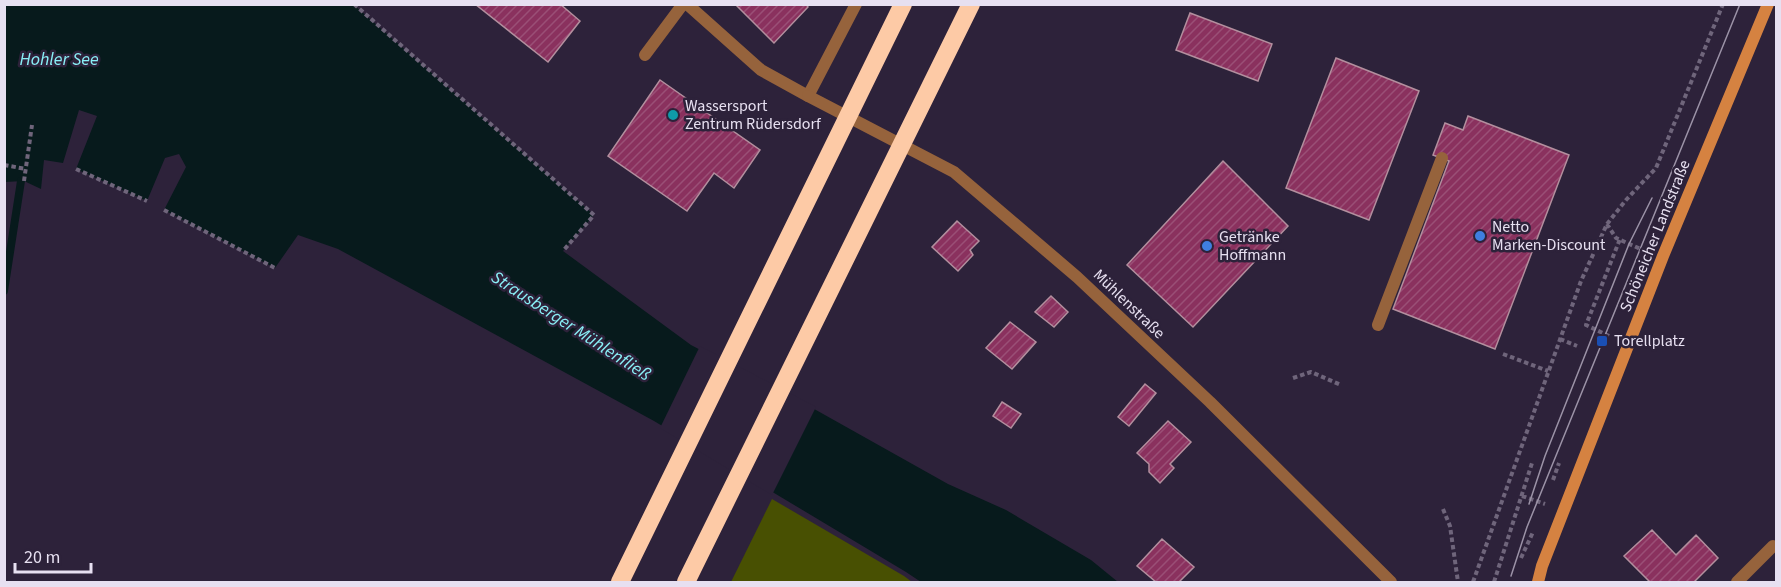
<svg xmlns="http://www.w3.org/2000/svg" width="1781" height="587" viewBox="0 0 1781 587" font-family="'Source Sans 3',sans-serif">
<defs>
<pattern id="building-hatch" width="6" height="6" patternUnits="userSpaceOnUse" patternTransform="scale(1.5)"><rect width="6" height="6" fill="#8a315e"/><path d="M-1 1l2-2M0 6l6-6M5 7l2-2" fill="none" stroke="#9a4f76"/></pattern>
</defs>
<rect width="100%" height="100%" fill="#2d223a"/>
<path fill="#485002" d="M 772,499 L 904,576 L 912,582 L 731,582 Z"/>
<path fill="#071a1c" d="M 4,5 L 354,5 L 594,215 L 563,251 L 691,345 L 816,410 L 948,484 L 1006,510 L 1091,560 L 1118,582 L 921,582 L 906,572 L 654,421 L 338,249 L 298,235 L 275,268 L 164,210 L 186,167 L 179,154 L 165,158 L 147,201 L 76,169 L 97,116 L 79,110 L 63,163 L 44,160 L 41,189 L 24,181 L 5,182 Z"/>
<path fill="#2d223a" d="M 700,346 L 816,407 L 772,495 L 660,428 Z"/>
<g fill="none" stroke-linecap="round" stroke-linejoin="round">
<path stroke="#071a1c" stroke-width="8" d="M 4,291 L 21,181"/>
</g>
<path fill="url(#building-hatch)" stroke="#b38f9e" stroke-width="1.5" d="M 475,4 L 560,4 L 580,21 L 548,62 Z
M 735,4 L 806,4 L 808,7 L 774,43 Z
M 1190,13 L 1272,44 L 1258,81 L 1176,50 Z
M 1336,58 L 1419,91 L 1369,220 L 1286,188 Z
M 660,80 L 760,150 L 734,188 L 714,173 L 687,211 L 608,156 Z
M 1468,116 L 1569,155 L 1495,349 L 1393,309 L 1449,161 L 1433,155 L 1445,123 L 1463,130 Z
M 1223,161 L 1288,226 L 1193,327 L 1127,265 Z
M 957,221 L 979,241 L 970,250 L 973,255 L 958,271 L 932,247 Z
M 1051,296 L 1068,312 L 1054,327 L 1035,312 Z
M 1010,322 L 1036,342 L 1012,369 L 986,348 Z
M 1145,384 L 1156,393 L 1129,426 L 1118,417 Z
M 1002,402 L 1021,414 L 1011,428 L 993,416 Z
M 1168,421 L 1191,442 L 1170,464 L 1174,468 L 1160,483 L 1149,472 L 1149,464 L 1137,453 Z
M 1652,530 L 1676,555 L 1696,535 L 1718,558 L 1694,582 L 1650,582 L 1624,556 Z
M 1162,539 L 1194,567 L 1179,582 L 1156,582 L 1137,566 Z"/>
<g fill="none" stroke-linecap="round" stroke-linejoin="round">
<path stroke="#6f657b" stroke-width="4" stroke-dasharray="4.5 3" stroke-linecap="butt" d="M 354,4 L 594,215 L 563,251
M 4,165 L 26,169
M 76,169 L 147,201
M 24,181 L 32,125
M 164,210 L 275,268
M 1607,224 L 1616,238 L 1645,251
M 1609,336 L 1586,325 L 1620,239
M 1560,339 L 1577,346
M 1503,354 L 1548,371
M 1293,378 L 1311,372 L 1341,385
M 1553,480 L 1559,463
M 1522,496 L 1545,504
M 1443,509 L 1450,526 L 1458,582
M 1521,558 L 1533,532
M 1473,582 L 1581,281 L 1607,224 L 1626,200 L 1656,168 L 1723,4
M 1494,582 L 1532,463"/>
<path stroke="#96633c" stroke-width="12" d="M 687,4 L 761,70 L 808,96 L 856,4
M 645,55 L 683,4
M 1378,325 L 1442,158
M 1737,582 L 1773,546"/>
<path stroke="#96633c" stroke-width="12" d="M 808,96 L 954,172 L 1077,277 L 1210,402 L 1391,582"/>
<path stroke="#d58241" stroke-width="12" d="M 1538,582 L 1542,566 L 1663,256 L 1768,4"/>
<path stroke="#9c93a7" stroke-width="1.5" d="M 1529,504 L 1545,456 L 1629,244 L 1652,198
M 1511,576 L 1527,527 L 1553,463 L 1740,4"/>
<path stroke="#fdcaa6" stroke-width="18" d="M 620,582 L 903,4
M 686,582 L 971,4"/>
</g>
<circle fill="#0f9aa8" stroke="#2d223a" stroke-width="2" cx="673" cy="115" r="6"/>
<g fill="#3f7fe0" stroke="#2d223a" stroke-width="2">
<circle cx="1480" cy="236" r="6"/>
<circle cx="1207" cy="246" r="6"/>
</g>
<rect fill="#1a4fb4" stroke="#2d223a" stroke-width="2" x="1596" y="335" width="12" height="12" rx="3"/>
<g text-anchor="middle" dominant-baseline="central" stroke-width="5" stroke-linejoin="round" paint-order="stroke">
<g font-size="16" fill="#e7e0f1" stroke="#2d223a" text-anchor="start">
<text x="685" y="106">Wassersport<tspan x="685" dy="18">Zentrum Rüdersdorf</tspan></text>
<text x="1492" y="227">Netto<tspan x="1492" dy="18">Marken-Discount</tspan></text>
<text x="1219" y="237">Getränke<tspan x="1219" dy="18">Hoffmann</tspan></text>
<text x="1614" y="341">Torellplatz</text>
</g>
<g font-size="16" fill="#e7e0f1" stroke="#2d223a">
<text transform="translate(1655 236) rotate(-68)">Schöneicher Landstraße</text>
<text transform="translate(1129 304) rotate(44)">Mühlenstraße</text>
</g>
<g font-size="18" font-style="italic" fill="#8af0f7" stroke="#2d223a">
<text x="59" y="59">Hohler See</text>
<text transform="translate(571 326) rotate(33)">Strausberger Mühlenfließ</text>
</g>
</g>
<rect width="1781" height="587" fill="none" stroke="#e7e0f1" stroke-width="12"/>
<path d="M15 563v9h76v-9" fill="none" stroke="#e7e0f1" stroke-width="3"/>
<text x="24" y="563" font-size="18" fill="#e7e0f1" stroke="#2d223a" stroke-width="4.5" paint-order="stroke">20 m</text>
</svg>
